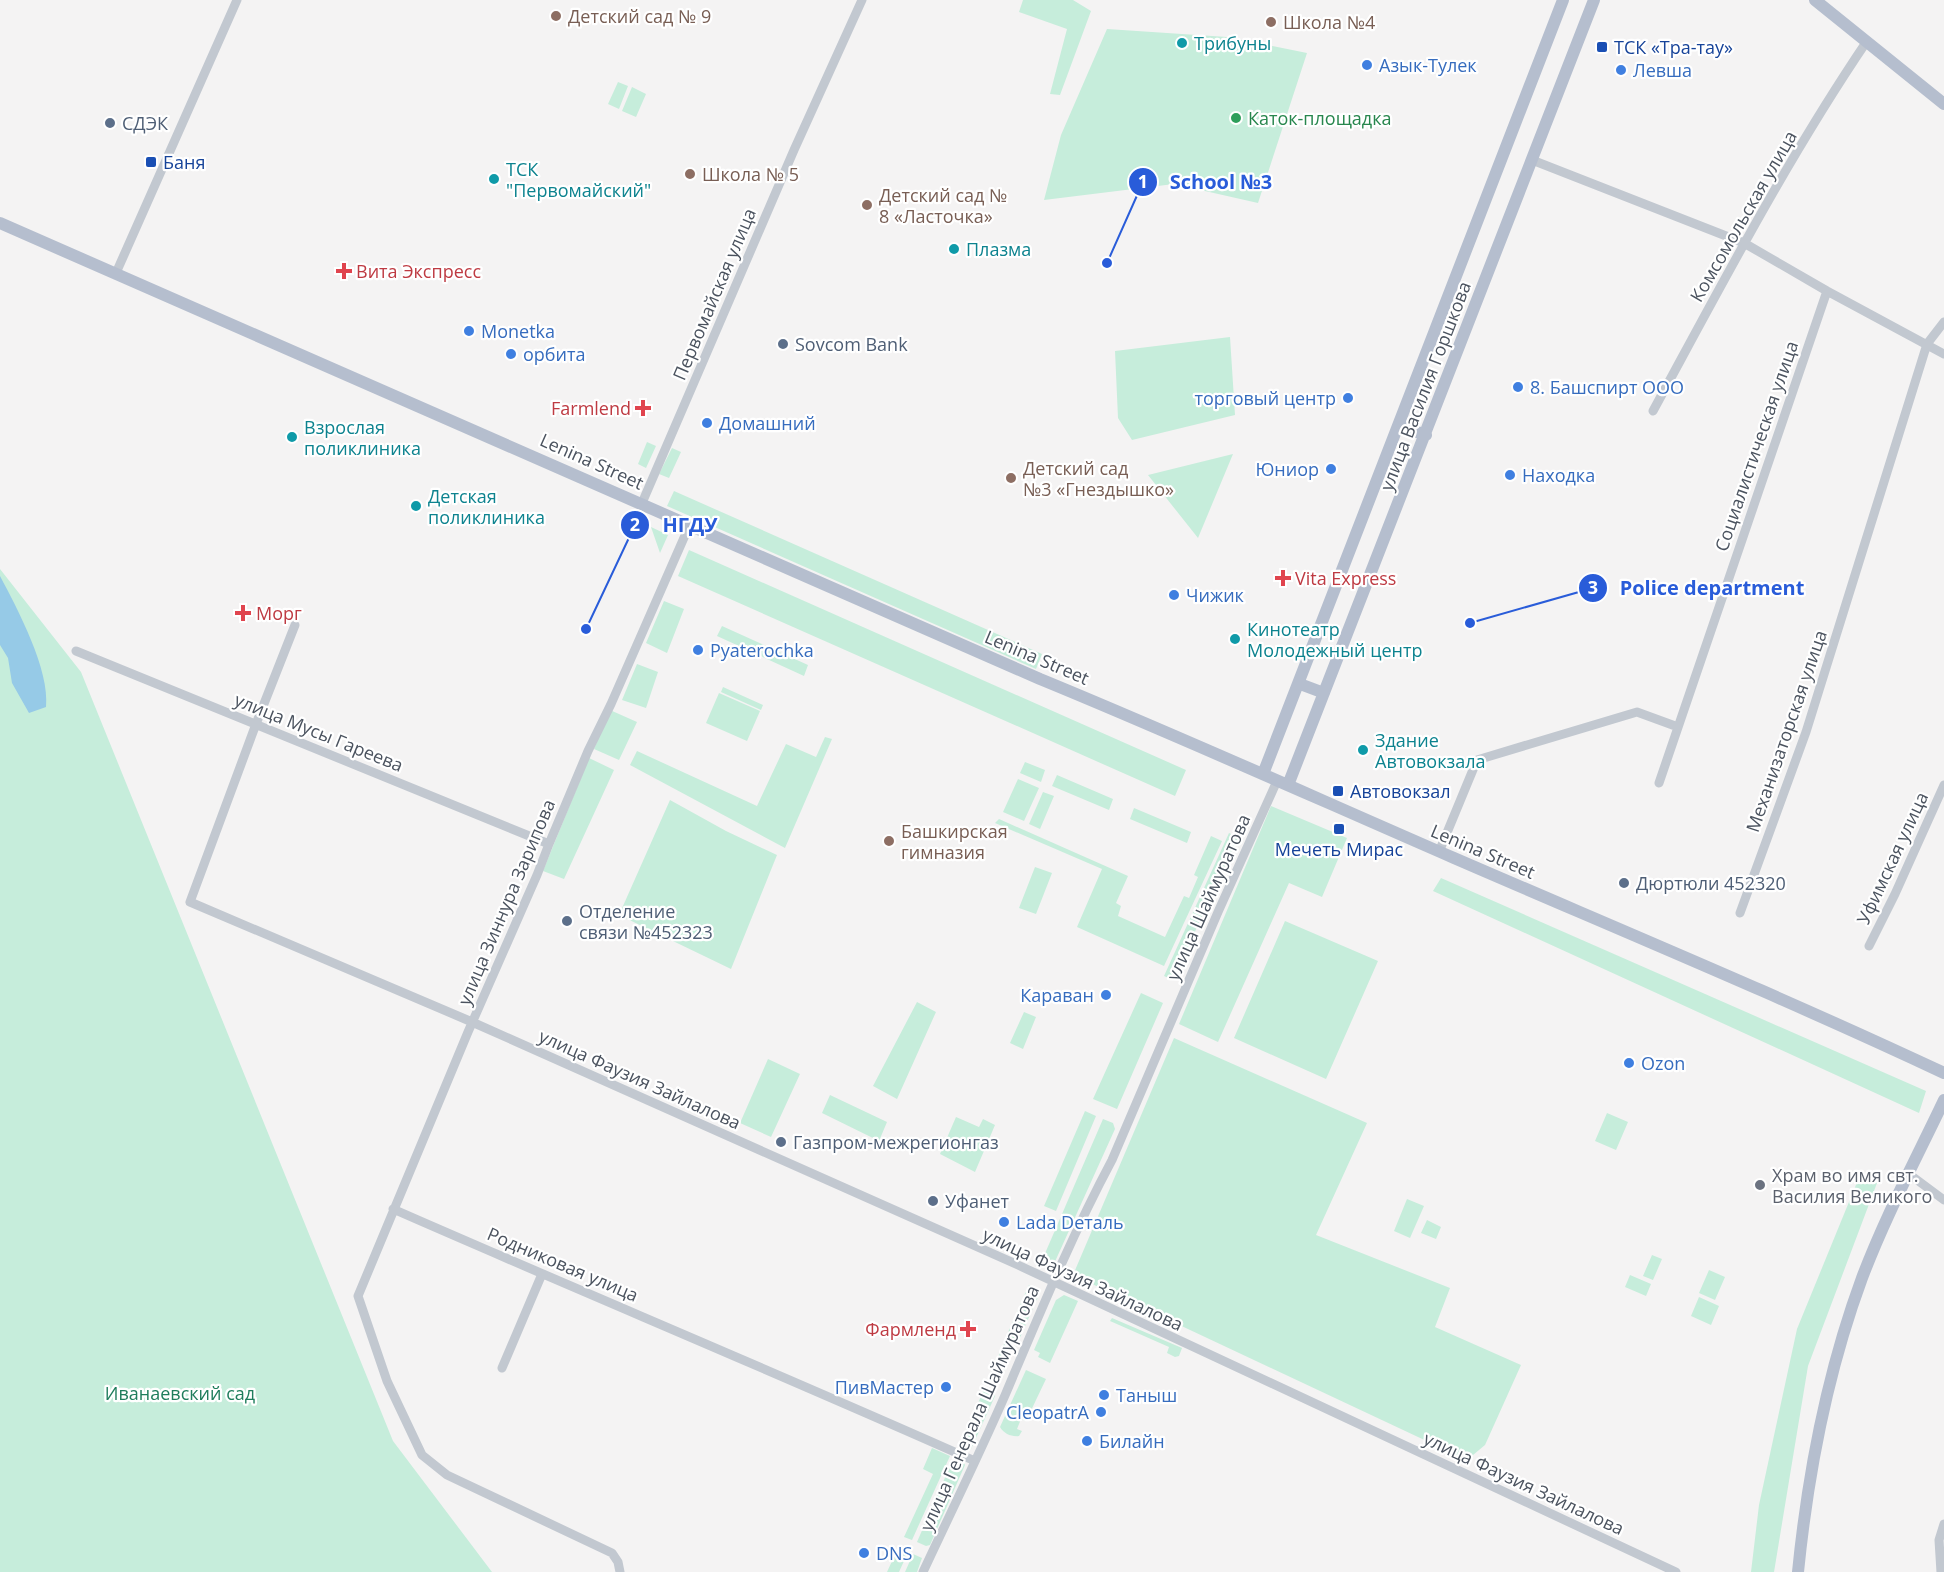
<svg xmlns="http://www.w3.org/2000/svg" width="1944" height="1572" viewBox="0 0 1944 1572" font-family="'Open Sans',sans-serif">
<rect width="100%" height="100%" fill="#f4f3f3"/>
<path fill="#c6eddb" d="M 1023,0 L 1073,0 L 1091,11 L 1060,95 L 1050,94 L 1067,29 L 1019,12 Z
M 1107,29 L 1227,37 L 1307,53 L 1258,203 L 1174,184 L 1044,200 L 1061,135 Z
M 618,82 L 628,86 L 619,109 L 608,104 Z
M 632,87 L 646,94 L 636,117 L 622,111 Z
M 1230,337 L 1235,415 L 1132,440 L 1118,418 L 1115,351 Z
M 647,442 L 656,446 L 646,468 L 638,464 Z
M 672,448 L 681,452 L 669,478 L 659,474 Z
M 1233,454 L 1198,538 L 1148,475 Z
M 674,491 L 1042,654 L 1036,669 L 667,506 Z
M 651,527 L 668,535 L 660,553 Z
M 689,550 L 1186,770 L 1175,796 L 678,576 Z
M 0,569 L 81,672 L 393,1441 L 492,1572 L 0,1572 Z
M 664,601 L 684,609 L 667,653 L 646,643 Z
M 722,626 L 808,665 L 804,676 L 717,636 Z
M 637,664 L 658,672 L 646,708 L 622,700 Z
M 723,687 L 763,705 L 761,710 L 721,692 Z
M 719,693 L 760,711 L 747,741 L 706,723 Z
M 610,710 L 637,722 L 619,760 L 594,749 Z
M 825,737 L 832,739 L 785,848 L 630,765 L 637,751 L 757,806 L 786,744 L 816,757 Z
M 589,758 L 614,770 L 564,879 L 543,871 Z
M 1025,762 L 1045,770 L 1041,782 L 1020,773 Z
M 1057,775 L 1113,799 L 1109,810 L 1052,786 Z
M 1018,779 L 1039,788 L 1024,821 L 1003,812 Z
M 1043,792 L 1054,796 L 1040,829 L 1029,824 Z
M 670,800 L 726,831 L 777,855 L 731,969 L 619,915 Z
M 1271,806 L 1347,838 L 1322,897 L 1289,883 L 1218,1042 L 1179,1024 Z
M 1134,808 L 1191,832 L 1187,843 L 1130,819 Z
M 999,819 L 1128,876 L 1116,903 L 1121,906 L 1118,916 L 1165,937 L 1184,896 L 1189,898 L 1198,877 L 1194,875 L 1211,836 L 1222,841 L 1164,966 L 1077,927 L 1102,869 L 995,823 Z
M 1229,833 L 1238,837 L 1173,980 L 1164,976 Z
M 1035,867 L 1052,873 L 1036,914 L 1019,908 Z
M 1441,878 L 1926,1091 L 1919,1113 L 1433,891 Z
M 1285,921 L 1378,961 L 1326,1079 L 1234,1038 Z
M 1141,993 L 1163,1003 L 1117,1109 L 1093,1099 Z
M 917,1002 L 936,1012 L 897,1099 L 873,1086 Z
M 1024,1012 L 1036,1017 L 1023,1049 L 1010,1043 Z
M 1174,1038 L 1367,1123 L 1316,1235 L 1450,1288 L 1435,1327 L 1521,1365 L 1485,1445 L 1467,1460 L 1073,1275 Z
M 768,1059 L 800,1074 L 771,1137 L 740,1123 Z
M 830,1095 L 887,1122 L 879,1141 L 822,1113 Z
M 1085,1111 L 1096,1116 L 1056,1211 L 1044,1206 Z
M 1607,1113 L 1628,1122 L 1616,1150 L 1595,1141 Z
M 956,1117 L 979,1127 L 983,1119 L 995,1125 L 975,1172 L 940,1154 Z
M 1103,1119 L 1113,1123 L 1115,1129 L 1053,1266 L 1047,1268 L 1040,1265 Z
M 1860,1175 L 1877,1183 L 1808,1366 L 1774,1572 L 1751,1572 L 1759,1505 L 1797,1329 Z
M 1407,1199 L 1424,1206 L 1410,1238 L 1394,1231 Z
M 1427,1220 L 1441,1227 L 1436,1239 L 1421,1233 Z
M 1652,1255 L 1662,1259 L 1653,1280 L 1643,1276 Z
M 1709,1270 L 1725,1277 L 1715,1300 L 1699,1293 Z
M 1630,1275 L 1651,1284 L 1646,1296 L 1625,1287 Z
M 1029,1285 L 1041,1290 L 1018,1342 L 1006,1337 Z
M 1064,1295 L 1078,1301 L 1050,1363 L 1038,1357 L 1040,1353 L 1034,1350 L 1056,1300 Z
M 1699,1297 L 1719,1306 L 1711,1325 L 1691,1316 Z
M 1112,1318 L 1182,1348 L 1179,1356 L 1175,1357 L 1167,1353 L 1169,1347 L 1110,1321 Z
M 1005,1342 L 1011,1345 L 1006,1358 L 1009,1360 L 998,1383 L 988,1379 Z
M 1026,1370 L 1046,1379 L 1026,1421 L 1021,1419 L 1017,1429 L 1022,1431 L 1019,1436 C 1012,1437 1004,1434 1000,1427 Z
M 985,1387 L 994,1391 L 995,1396 L 971,1449 L 967,1450 L 959,1447 Z
M 932,1448 L 950,1456 L 912,1540 L 904,1537 L 933,1474 L 923,1469 Z
M 954,1457 L 963,1461 L 965,1465 L 930,1545 L 926,1546 L 917,1542 Z
M 899,1546 L 909,1550 L 899,1572 L 887,1572 Z
M 913,1554 L 922,1558 L 917,1572 L 905,1572 Z"/>
<path fill="#96cae7" d="M 0,576 C 18,610 50,670 46,707 L 29,713 L 12,683 L 8,658 L 0,645 Z"/>
<g fill="none" stroke-linecap="round" stroke-linejoin="round">
<path stroke="#c2c8d0" stroke-width="9" d="M 1532,160 L 1744,243 L 1827,291 L 1944,354
M 116,273 L 237,0
M 1653,411 C 1721,286 1787,159 1867,41
M 642,503 L 794,150 L 862,0
M 295,625 L 256,724 L 190,902 L 472,1022 L 1018,1265 L 1676,1572
M 76,651 L 549,844
M 1659,783 L 1827,291
M 1439,852 L 1477,760 L 1637,712 L 1678,727
M 1740,913 L 1806,732 L 1927,344 L 1944,322
M 1869,946 L 1895,894 L 1944,785
M 1909,1174 L 1944,1200
M 393,1209 C 587,1294 782,1375 975,1461
M 502,1368 L 542,1274
M 620,1572 L 618,1562 L 612,1553 L 447,1475 L 422,1455 L 387,1381 L 358,1296 L 468,1032 L 537,875 L 549,844 L 588,751 L 611,704 L 690,524
M 923,1572 C 951,1512 980,1453 1006,1393 C 1039,1315 1072,1235 1112,1160 L 1218,912 L 1277,781
M 1941,1572 L 1939,1540 L 1944,1524"/>
<path stroke="#b5bece" stroke-width="12" d="M 1815,0 L 1944,104
M 0,223 L 1040,679 C 1179,736 1316,798 1454,858 C 1618,929 1782,997 1944,1073
M 1399,426 L 1426,435
M 1300,684 L 1324,693
M 1263,774 L 1563,0
M 1288,785 L 1594,0
M 1798,1572 C 1808,1472 1827,1373 1862,1278 C 1885,1217 1916,1159 1944,1100"/>
</g>
<g fill="#8d6e63" stroke="#fff" stroke-width="2">
<circle cx="556" cy="16" r="6"/>
<circle cx="1271" cy="22" r="6"/>
<circle cx="690" cy="174" r="6"/>
<circle cx="867" cy="205" r="6"/>
<circle cx="1011" cy="478" r="6"/>
<circle cx="889" cy="841" r="6"/>
</g>
<g fill="#0f9aa8" stroke="#fff" stroke-width="2">
<circle cx="1182" cy="43" r="6"/>
<circle cx="494" cy="179" r="6"/>
<circle cx="954" cy="249" r="6"/>
<circle cx="292" cy="437" r="6"/>
<circle cx="416" cy="506" r="6"/>
<circle cx="1235" cy="639" r="6"/>
<circle cx="1363" cy="750" r="6"/>
</g>
<g fill="#1a4fb4" stroke="#fff" stroke-width="2">
<rect x="1596" y="41" width="12" height="12" rx="3"/>
<rect x="145" y="156" width="12" height="12" rx="3"/>
<rect x="1332" y="785" width="12" height="12" rx="3"/>
<rect x="1333" y="823" width="12" height="12" rx="3"/>
</g>
<g fill="#3f7fe0" stroke="#fff" stroke-width="2">
<circle cx="1367" cy="65" r="6"/>
<circle cx="1621" cy="70" r="6"/>
<circle cx="469" cy="331" r="6"/>
<circle cx="511" cy="354" r="6"/>
<circle cx="1518" cy="387" r="6"/>
<circle cx="1348" cy="398" r="6"/>
<circle cx="707" cy="423" r="6"/>
<circle cx="1331" cy="469" r="6"/>
<circle cx="1510" cy="475" r="6"/>
<circle cx="1174" cy="595" r="6"/>
<circle cx="698" cy="650" r="6"/>
<circle cx="1106" cy="995" r="6"/>
<circle cx="1629" cy="1063" r="6"/>
<circle cx="1004" cy="1222" r="6"/>
<circle cx="946" cy="1387" r="6"/>
<circle cx="1104" cy="1395" r="6"/>
<circle cx="1101" cy="1412" r="6"/>
<circle cx="1087" cy="1441" r="6"/>
<circle cx="864" cy="1553" r="6"/>
</g>
<circle fill="#2e9e5b" stroke="#fff" stroke-width="2" cx="1236" cy="118" r="6"/>
<g fill="#5c6f8a" stroke="#fff" stroke-width="2">
<circle cx="110" cy="123" r="6"/>
<circle cx="783" cy="344" r="6"/>
<circle cx="1624" cy="883" r="6"/>
<circle cx="567" cy="921" r="6"/>
<circle cx="781" cy="1142" r="6"/>
<circle cx="933" cy="1201" r="6"/>
</g>
<g fill="#e0444e" stroke="#fff" stroke-width="2">
<path d="M341 262h6v6h6v6h-6v6h-6v-6h-6v-6h6z"/>
<path d="M640 399h6v6h6v6h-6v6h-6v-6h-6v-6h6z"/>
<path d="M1280 569h6v6h6v6h-6v6h-6v-6h-6v-6h6z"/>
<path d="M240 604h6v6h6v6h-6v6h-6v-6h-6v-6h6z"/>
<path d="M965 1320h6v6h6v6h-6v6h-6v-6h-6v-6h6z"/>
</g>
<circle fill="#6b7280" stroke="#fff" stroke-width="2" cx="1760" cy="1185" r="6"/>
<g text-anchor="middle" dominant-baseline="central" stroke-width="4.5" stroke-linejoin="round" paint-order="stroke">
<g font-size="18" fill="#785e54" stroke="#fff" text-anchor="start">
<text x="568" y="16">Детский сад № 9</text>
<text x="1283" y="22">Школа №4</text>
<text x="702" y="174">Школа № 5</text>
<text x="879" y="195">Детский сад №<tspan x="879" dy="21">8 «Ласточка»</tspan></text>
<text x="1023" y="468">Детский сад<tspan x="1023" dy="21">№3 «Гнездышко»</tspan></text>
<text x="901" y="831">Башкирская<tspan x="901" dy="21">гимназия</tspan></text>
</g>
<g font-size="18" fill="#0d838f" stroke="#fff" text-anchor="start">
<text x="1194" y="43">Трибуны</text>
<text x="506" y="169">ТСК<tspan x="506" dy="21">"Первомайский"</tspan></text>
<text x="966" y="249">Плазма</text>
<text x="304" y="427">Взрослая<tspan x="304" dy="21">поликлиника</tspan></text>
<text x="428" y="496">Детская<tspan x="428" dy="21">поликлиника</tspan></text>
<text x="1247" y="629">Кинотеатр<tspan x="1247" dy="21">Молодежный центр</tspan></text>
<text x="1375" y="740">Здание<tspan x="1375" dy="21">Автовокзала</tspan></text>
</g>
<g font-size="18" fill="#164399" stroke="#fff" text-anchor="start">
<text x="1614" y="47">ТСК «Тра-тау»</text>
<text x="163" y="162">Баня</text>
<text x="1350" y="791">Автовокзал</text>
<text x="1339" y="849" text-anchor="middle">Мечеть Мирас</text>
</g>
<g font-size="18" fill="#366cbe" stroke="#fff" text-anchor="start">
<text x="1379" y="65">Азык-Тулек</text>
<text x="1633" y="70">Левша</text>
<text x="481" y="331">Monetka</text>
<text x="523" y="354">орбита</text>
<text x="1530" y="387">8. Башспирт ООО</text>
<text x="1336" y="398" text-anchor="end">торговый центр</text>
<text x="719" y="423">Домашний</text>
<text x="1319" y="469" text-anchor="end">Юниор</text>
<text x="1522" y="475">Находка</text>
<text x="1186" y="595">Чижик</text>
<text x="710" y="650">Pyaterochka</text>
<text x="1094" y="995" text-anchor="end">Караван</text>
<text x="1641" y="1063">Ozon</text>
<text x="1016" y="1222">Lada Dеталь</text>
<text x="934" y="1387" text-anchor="end">ПивМастер</text>
<text x="1116" y="1395">Таныш</text>
<text x="1089" y="1412" text-anchor="end">CleopatrA</text>
<text x="1099" y="1441">Билайн</text>
<text x="876" y="1553">DNS</text>
</g>
<g font-size="18" fill="#27864d" stroke="#fff" text-anchor="start">
<text x="1248" y="118">Каток-площадка</text>
</g>
<g font-size="18" fill="#4e5e75" stroke="#fff" text-anchor="start">
<text x="122" y="123">СДЭК</text>
<text x="795" y="344">Sovcom Bank</text>
<text x="1636" y="883">Дюртюли 452320</text>
<text x="579" y="911">Отделение<tspan x="579" dy="21">связи №452323</tspan></text>
<text x="793" y="1142">Газпром-межрегионгаз</text>
<text x="945" y="1201">Уфанет</text>
</g>
<g font-size="18" fill="#4b535f" stroke="#fff">
<text transform="translate(1743 216) rotate(-60)">Комсомольская улица</text>
<text transform="translate(714 294) rotate(-67)">Первомайская улица</text>
<text transform="translate(1425 386) rotate(-69)">улица Василия Горшкова</text>
<text transform="translate(1756 446) rotate(-71)">Социалистическая улица</text>
<text transform="translate(592 461) rotate(24)">Lenina Street</text>
<text transform="translate(1037 657) rotate(23)">Lenina Street</text>
<text transform="translate(1786 731) rotate(-71)">Механизаторская улица</text>
<text transform="translate(319 732) rotate(22)">улица Мусы Гареева</text>
<text transform="translate(1483 851) rotate(23)">Lenina Street</text>
<text transform="translate(1892 858) rotate(-65)">Уфимская улица</text>
<text transform="translate(1208 897) rotate(-66)">улица Шаймуратова</text>
<text transform="translate(506 902) rotate(-67)">улица Зиннура Зарипова</text>
<text transform="translate(640 1079) rotate(24)">улица Фаузия Зайлалова</text>
<text transform="translate(563 1264) rotate(23)">Родниковая улица</text>
<text transform="translate(1083 1279) rotate(25)">улица Фаузия Зайлалова</text>
<text transform="translate(979 1408) rotate(-66)">улица Генерала Шаймуратова</text>
<text transform="translate(1524 1483) rotate(25)">улица Фаузия Зайлалова</text>
</g>
<g font-size="18" fill="#be3a42" stroke="#fff" text-anchor="start">
<text x="356" y="271">Вита Экспресс</text>
<text x="631" y="408" text-anchor="end">Farmlend</text>
<text x="1295" y="578">Vita Express</text>
<text x="256" y="613">Морг</text>
<text x="956" y="1329" text-anchor="end">Фармленд</text>
</g>
<g font-size="18" fill="#5b616d" stroke="#fff" text-anchor="start">
<text x="1772" y="1175">Храм во имя свт.<tspan x="1772" dy="21">Василия Великого</tspan></text>
</g>
<g font-size="18" fill="#1f7d5c" stroke="#fff">
<text x="180" y="1393">Иванаевский сад</text>
</g>
</g>
<path fill="none" stroke="#295cd9" stroke-width="2" d="M1107 263L1143 182M586 629L635 525M1470 623L1593 588"/>
<g fill="#295cd9" stroke="#fff" stroke-width="2">
<circle cx="1107" cy="263" r="6"/>
<circle cx="586" cy="629" r="6"/>
<circle cx="1470" cy="623" r="6"/>
<circle cx="1143" cy="182" r="15"/>
<circle cx="635" cy="525" r="15"/>
<circle cx="1593" cy="588" r="15"/>
</g>
<g font-size="18" text-anchor="middle" font-weight="bold" fill="#fff">
<text x="1143" y="188">1</text>
<text x="635" y="531">2</text>
<text x="1593" y="594">3</text>
</g>
<g font-size="20" text-anchor="middle" font-weight="bold" fill="#295cd9" stroke="#fff" stroke-width="4.5" stroke-linejoin="round" paint-order="stroke">
<text x="1221" y="189">School №3</text>
<text x="690" y="532">НГДУ</text>
<text x="1712" y="595">Police department</text>
</g>
</svg>
